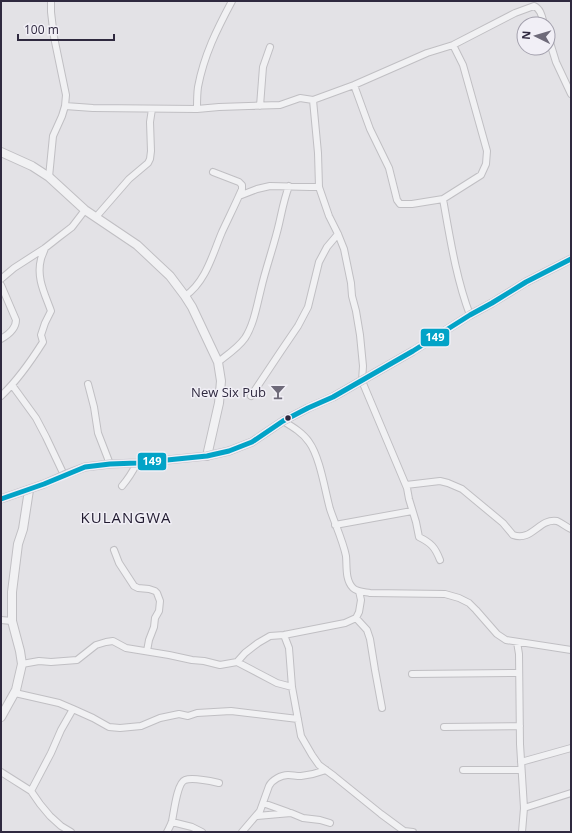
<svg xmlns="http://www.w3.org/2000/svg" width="572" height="833" viewBox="0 0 572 833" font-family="'Open Sans',sans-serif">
<rect width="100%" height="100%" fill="#e3e2e6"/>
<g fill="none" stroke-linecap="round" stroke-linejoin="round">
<g stroke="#c0bfc3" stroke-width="8">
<path id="minor" d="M 548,36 L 556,62 L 571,94
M 354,85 L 370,129 L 389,168 L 397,200 L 400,204 L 412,204 L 443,199 L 481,175 L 486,164 L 487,151 L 463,65 L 453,45
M 313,100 L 318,153 L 319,187 L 329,216 L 338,234 L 344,249 L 351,283 L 352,296 L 356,311 L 360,335 L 363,366 L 362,381 L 407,488 L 409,499 L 416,522 L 419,537 C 431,543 435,547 440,560
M 65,106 L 93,108 L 197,109 L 219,107 L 280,105 L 300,98 L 313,100 L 354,85 L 427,53 L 453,45 L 515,13 L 534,6 C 541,9 542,17 544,24
M 260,106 L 263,67 L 270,47
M 197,109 C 197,102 197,94 198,87 C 204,55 217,29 232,1
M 49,177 L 53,136 L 62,116 L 65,106 L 66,95 L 54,37 L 51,12 L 51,1
M 239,196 L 257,189 L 270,186 L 310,187 L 319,187
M 443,199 C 450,238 456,278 470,315
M 96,217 L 129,179 L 148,163 L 150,159 L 151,151 L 150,122 L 152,109
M 1,279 L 14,268 L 45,248 L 59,237 L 72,227 L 85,210
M 1,285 L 16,320 C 16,328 8,335 1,339
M 185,296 C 206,282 213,253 222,232 C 229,217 236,203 242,189 L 242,185 L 239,182 L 213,172
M 218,362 C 227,355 238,348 245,338 C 254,324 257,305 261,289 C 266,267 274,246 279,224 C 282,211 284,199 289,186
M 88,384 L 94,407 L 98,433 L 110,464
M 12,385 L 36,418 L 46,437 L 64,475
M 1,396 C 18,380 31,361 43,342 L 41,335 L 45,323 L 51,311 C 45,294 36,278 41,259 C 42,255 44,252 45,248
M 251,396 L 281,351 L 298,326 L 308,307 L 319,262 L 327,247 L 338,234
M 283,421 C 293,427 303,433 309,442 C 320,457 325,491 330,509 C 335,524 343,541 346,556 C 347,566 345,580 353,588 C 357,592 365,592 370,593 L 445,594 L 459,598 L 469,603 L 476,610 L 497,634 L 506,640 L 571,650
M 406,485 L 440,481 L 448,483 L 462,489 L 503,523 L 513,535 C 532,542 539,518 557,521 C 562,523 566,527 571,529
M 122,486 C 128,479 133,471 137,463
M 335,525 L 412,511
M 114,550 L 119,563 L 134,586 L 138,588 L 149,589 L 155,591 L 157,593 L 160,601 L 159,611 L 155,618 L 154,627 L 149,640 L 147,651
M 356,618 L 367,630 L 370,639 L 375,670 L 382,708
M 1,620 L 12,621
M 284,635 L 289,648 L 292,687 L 301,736 L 312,755 L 319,765 L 334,776 L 381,814 L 404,831 L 413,832
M 517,642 L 519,654 L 520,744 L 524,808 L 522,832
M 237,662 L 277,683 L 292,687
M 22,664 L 39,661 L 51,662 L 77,660 L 96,645 L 106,642 L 113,641 L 126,648 L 169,655 L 192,660 L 204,661 L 220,665 L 237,662 L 245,653 L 258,643 L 270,636 L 284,635 L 345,623 L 356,618 L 359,612 L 361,600 L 359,591
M 412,674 L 519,673
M 15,693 L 59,703 L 73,709
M 444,727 L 520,726
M 521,762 L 571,748
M 463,770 L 521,770
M 1,772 L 31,791 L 40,804 L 50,816 L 61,826 L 71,832
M 31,791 L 51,753 L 61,730 L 73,709 L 93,718 L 109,727 L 120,728 L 141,726 L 160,718 L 179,714 L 188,716 L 197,713 L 231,711 L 298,719
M 263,803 L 288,812
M 524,808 L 571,793
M 257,816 L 291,813 L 303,818 L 320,820 L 330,823
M 172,822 L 192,827 L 202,832
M 167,832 C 169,828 171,825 172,821 C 174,812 177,783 185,780 C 193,777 210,781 219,783
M 242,832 L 260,811 L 269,786 C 272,780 281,775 288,775 C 292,775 296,776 301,776 C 309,775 318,773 326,770"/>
</g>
<g stroke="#c0bfc3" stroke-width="10">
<path id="tertiary" d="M 1,152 L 32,166 L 49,177 L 85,210 L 137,245 L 170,276 L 185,296 L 192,307 L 218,362 L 221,381 L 219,403 L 207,456
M 1,717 L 16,690 L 22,664 L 20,651 L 12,621 L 12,592 L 18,544 L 23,529 L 29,490"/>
</g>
<use href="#minor" stroke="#f1f1f3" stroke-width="6"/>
<use href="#tertiary" stroke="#f1f1f3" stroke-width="8"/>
<path stroke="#c4c2c8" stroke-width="9" d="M 1,499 L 44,484 L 64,475 L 85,467 L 110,464 L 137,463 L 207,456 L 229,451 L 252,442 L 283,421 L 308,408 L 333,397 L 413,351 L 470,315 L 492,303 L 526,282 L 571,259"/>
<g stroke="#f1eff6" stroke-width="8">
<path id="bus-1" d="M 1,499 L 44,484 L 85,467 L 110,464 L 137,463 L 207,456 L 229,451 L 252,442 L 283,421 L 308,408 L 333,397 L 413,351 L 470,315 L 492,303 L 526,282 L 571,259"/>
</g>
<use href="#bus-1" stroke="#02a3c7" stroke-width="5"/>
</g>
<defs>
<g id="bar-bare" transform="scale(1.2)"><path d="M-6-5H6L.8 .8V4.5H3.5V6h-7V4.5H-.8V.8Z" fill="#6e6a79" stroke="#f1eff6" stroke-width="2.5" paint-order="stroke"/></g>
</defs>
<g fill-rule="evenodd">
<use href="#bar-bare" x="278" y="392"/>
</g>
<circle fill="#2f293f" stroke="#f1eff6" stroke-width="1.5" cx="288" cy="418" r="3.5"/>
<g text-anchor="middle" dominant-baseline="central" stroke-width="3" stroke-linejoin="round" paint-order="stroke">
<g font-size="13" fill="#2f293f" stroke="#f1eff6" text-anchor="end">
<text x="266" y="392">New Six Pub</text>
</g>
<g font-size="15" letter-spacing="1" fill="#211b30" stroke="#f1eff6">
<text x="126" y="517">KULANGWA</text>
</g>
</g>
<g stroke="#f1eff6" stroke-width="1.5">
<rect x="420" y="328" width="30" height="19" rx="4" fill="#02a3c7"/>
<rect x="137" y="452" width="30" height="19" rx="4" fill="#02a3c7"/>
</g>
<g font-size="11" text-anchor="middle" font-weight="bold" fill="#fff">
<text x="435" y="341">149</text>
<text x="152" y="465">149</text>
</g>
<rect width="572" height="833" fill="none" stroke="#2f293f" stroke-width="4"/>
<g transform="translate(536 36) rotate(275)"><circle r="19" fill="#f1eff6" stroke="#a3a0ad"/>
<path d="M0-3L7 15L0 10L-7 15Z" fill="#6e6a79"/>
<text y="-6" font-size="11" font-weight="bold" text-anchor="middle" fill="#2f293f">N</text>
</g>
<path d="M18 34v6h96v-6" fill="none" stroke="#2f293f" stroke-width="2"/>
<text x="24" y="34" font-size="12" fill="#2f293f" stroke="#f1eff6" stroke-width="3" paint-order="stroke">100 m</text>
</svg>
